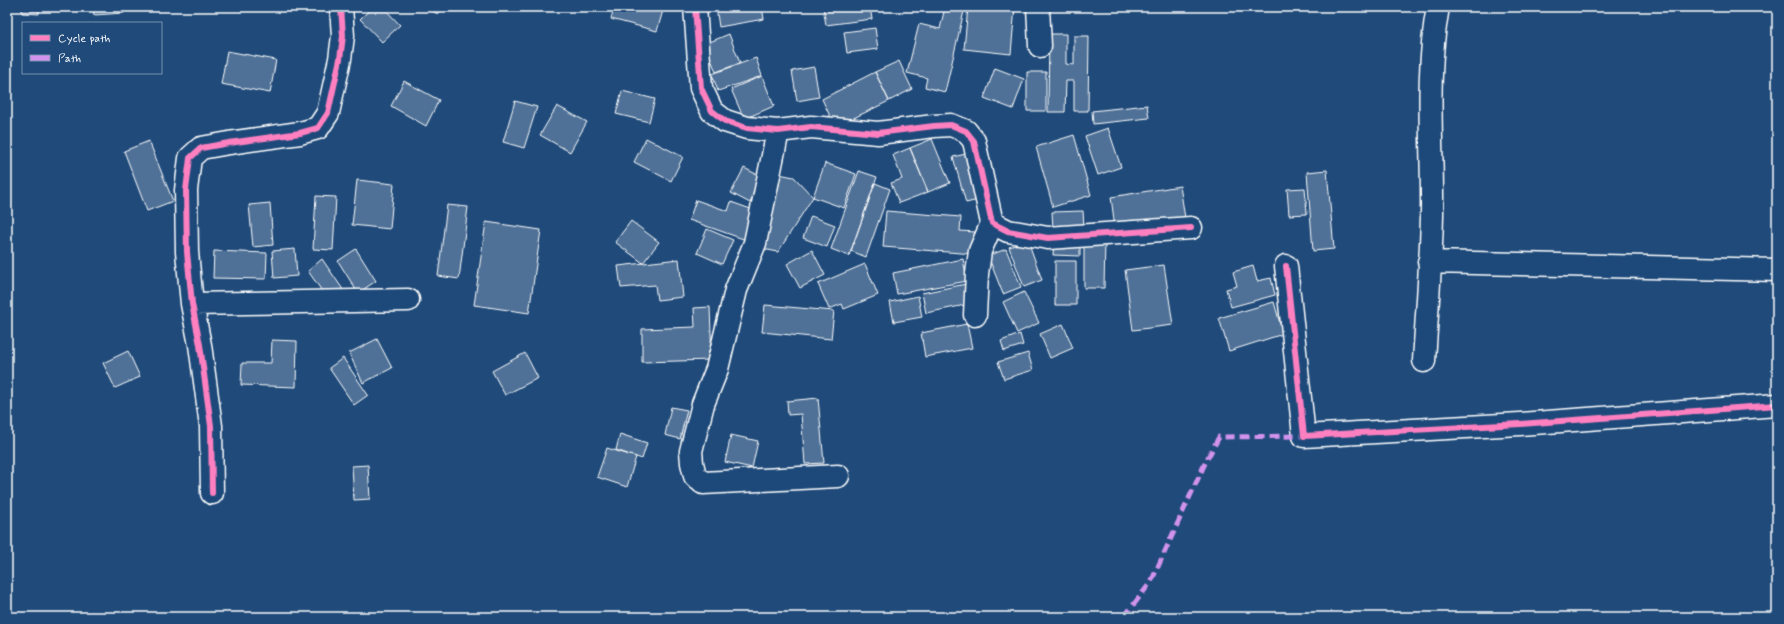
<svg xmlns="http://www.w3.org/2000/svg" width="1784" height="624" viewBox="0 0 1784 624" font-family="Mynerve,sans-serif">
<rect width="100%" height="100%" fill="#1f4a7a"/>
<filter id="ink" filterUnits="userSpaceOnUse"><feTurbulence type="fractalNoise" baseFrequency=".025" numOctaves="2"/><feDisplacementMap in="SourceGraphic" scale="8" xChannelSelector="R" yChannelSelector="G"/><feConvolveMatrix kernelMatrix="1 2 1 2 8 2 1 2 1" color-interpolation-filters="sRGB"/></filter>
<g filter="url(#ink)">
<path fill="#507197" stroke="#fff" d="M 22,7 L 39,7 L 39,14 L 22,13 Z
M 93,7 L 123,7 L 124,13 L 94,15 Z
M 373,7 L 383,7 L 400,25 L 382,42 L 360,19 Z
M 424,7 L 441,7 L 438,14 Z
M 614,7 L 664,7 L 657,31 L 611,19 Z
M 716,7 L 762,7 L 764,19 L 719,27 Z
M 823,7 L 870,7 L 872,19 L 826,25 Z
M 945,7 L 965,7 L 945,92 L 925,87 L 927,78 L 907,73 L 919,24 L 940,29 Z
M 968,7 L 1015,7 L 1011,54 L 964,49 Z
M 875,28 L 878,49 L 847,53 L 844,32 Z
M 729,34 L 740,63 L 716,72 L 705,44 Z
M 1049,34 L 1066,34 L 1066,64 L 1074,65 L 1074,36 L 1089,36 L 1088,111 L 1074,111 L 1074,81 L 1066,81 L 1065,112 L 1048,112 Z
M 227,51 L 276,60 L 270,93 L 221,84 Z
M 756,58 L 762,76 L 718,91 L 712,74 Z
M 899,61 L 912,89 L 889,101 L 875,72 Z
M 814,67 L 819,97 L 797,101 L 792,71 Z
M 995,68 L 1024,79 L 1013,109 L 984,98 Z
M 875,72 L 889,101 L 835,127 L 822,99 Z
M 1027,72 L 1046,72 L 1046,111 L 1027,111 Z
M 762,76 L 774,106 L 744,119 L 731,89 Z
M 404,81 L 439,100 L 426,126 L 391,106 Z
M 622,91 L 655,99 L 649,122 L 616,114 Z
M 515,101 L 537,107 L 524,148 L 503,142 Z
M 1147,105 L 1149,118 L 1093,124 L 1092,111 Z
M 557,106 L 587,122 L 570,152 L 540,135 Z
M 1108,128 L 1121,167 L 1098,175 L 1085,136 Z
M 1074,135 L 1091,195 L 1053,207 L 1036,147 Z
M 646,138 L 683,157 L 671,181 L 634,162 Z
M 932,139 L 950,183 L 928,192 L 910,148 Z
M 149,141 L 173,201 L 147,211 L 124,151 Z
M 910,148 L 928,192 L 899,203 L 891,183 L 902,179 L 893,155 Z
M 970,153 L 982,199 L 966,203 L 953,157 Z
M 825,163 L 856,174 L 844,208 L 813,197 Z
M 744,168 L 762,177 L 750,203 L 731,193 Z
M 1327,170 L 1334,249 L 1313,251 L 1307,172 Z
M 859,171 L 877,177 L 849,256 L 831,249 Z
M 774,173 L 794,177 L 813,197 L 778,252 L 758,248 Z
M 357,180 L 394,184 L 390,229 L 352,225 Z
M 875,183 L 890,189 L 866,257 L 851,251 Z
M 1180,186 L 1185,218 L 1115,228 L 1111,197 Z
M 1305,188 L 1307,214 L 1289,215 L 1287,189 Z
M 316,196 L 336,197 L 333,250 L 313,249 Z
M 696,200 L 728,211 L 731,202 L 759,212 L 749,241 L 689,220 Z
M 270,203 L 273,245 L 253,247 L 249,205 Z
M 447,205 L 468,207 L 459,279 L 438,276 Z
M 886,211 L 961,217 L 960,231 L 975,232 L 974,254 L 883,247 Z
M 1083,211 L 1084,227 L 1053,229 L 1052,212 Z
M 811,216 L 835,225 L 827,247 L 803,238 Z
M 631,221 L 659,242 L 643,263 L 615,242 Z
M 486,222 L 541,230 L 529,313 L 474,305 Z
M 707,229 L 733,240 L 722,264 L 697,253 Z
M 1054,240 L 1080,241 L 1080,256 L 1053,255 Z
M 1028,241 L 1042,280 L 1024,287 L 1009,247 Z
M 1084,241 L 1105,241 L 1104,288 L 1084,288 Z
M 295,249 L 297,276 L 274,278 L 272,251 Z
M 356,249 L 376,281 L 358,293 L 338,261 Z
M 1006,249 L 1021,287 L 1003,294 L 988,256 Z
M 812,250 L 825,275 L 800,288 L 787,264 Z
M 214,251 L 267,253 L 266,279 L 213,278 Z
M 322,259 L 344,291 L 329,301 L 308,271 Z
M 679,259 L 683,297 L 657,300 L 655,285 L 621,288 L 618,266 Z
M 963,259 L 967,281 L 897,294 L 893,273 Z
M 1055,261 L 1076,261 L 1076,305 L 1055,305 Z
M 865,264 L 878,295 L 844,309 L 842,304 L 829,309 L 818,284 Z
M 1164,265 L 1173,325 L 1133,330 L 1125,270 Z
M 1253,266 L 1257,281 L 1271,278 L 1275,295 L 1231,307 L 1226,289 L 1237,286 L 1233,272 Z
M 966,284 L 970,304 L 926,313 L 922,293 Z
M 1024,292 L 1039,323 L 1017,333 L 1003,302 Z
M 918,296 L 922,317 L 894,322 L 890,302 Z
M 1274,302 L 1283,334 L 1229,351 L 1219,318 Z
M 765,305 L 834,311 L 831,339 L 762,332 Z
M 710,307 L 712,360 L 642,362 L 642,329 L 695,327 L 694,308 Z
M 967,324 L 972,348 L 925,357 L 921,333 Z
M 1063,324 L 1073,348 L 1050,358 L 1040,334 Z
M 1020,334 L 1023,345 L 1004,351 L 1001,341 Z
M 377,339 L 392,368 L 363,383 L 349,353 Z
M 272,340 L 297,341 L 296,387 L 241,385 L 242,363 L 271,363 Z
M 128,351 L 140,377 L 115,388 L 103,363 Z
M 525,353 L 538,378 L 505,395 L 492,371 Z
M 1028,353 L 1033,370 L 1004,379 L 998,362 Z
M 343,358 L 368,395 L 354,405 L 329,368 Z
M 818,398 L 824,463 L 805,464 L 801,414 L 788,415 L 787,401 Z
M 671,407 L 687,410 L 680,439 L 665,435 Z
M 620,434 L 647,443 L 642,459 L 616,450 Z
M 731,435 L 758,441 L 752,468 L 725,462 Z
M 607,448 L 636,457 L 627,487 L 597,477 Z
M 368,465 L 370,499 L 354,500 L 352,466 Z"/>
<g fill="none" stroke-linecap="round" stroke-linejoin="round">
<g stroke="#fff" stroke-width="25">
<path id="street" d="M 695,7 L 701,88 L 712,111 L 725,121 L 747,128 L 778,131 L 811,127 L 878,133 L 934,126 L 951,125 L 966,131 L 974,141 L 992,223 L 1008,231 L 1048,238 L 1191,228
M 1038,7 L 1040,46
M 778,131 L 755,243 L 736,290 L 717,369 L 703,404 L 691,451 L 692,463 L 695,476 L 703,483 L 838,476
M 1429,262 L 1777,270
M 1286,266 L 1304,436 L 1520,424 L 1777,405
M 192,304 L 408,300
M 975,315 L 977,274 L 980,251 L 992,223
M 1424,361 C 1427,312 1431,264 1432,215 C 1433,146 1425,76 1438,7
M 212,493 L 211,426 L 200,345 L 192,304 L 187,252 L 186,190 L 190,158 L 201,148 L 229,143 L 300,133 L 318,128 L 328,113 L 340,59 L 343,36 L 341,7"/>
</g>
<use href="#street" stroke="#1f4a7a" stroke-width="22"/>
<path stroke="#d193ec" stroke-width="5" stroke-dasharray="10 5" stroke-linecap="butt" d="M 1124,617 L 1151,582 L 1206,461 L 1219,437 L 1304,436"/>
<g stroke="#1f4a7a" stroke-width="8">
<path id="cycleway" d="M 695,7 L 701,88 L 712,111 L 725,121 L 747,128 L 778,131 L 811,127 L 878,133 L 934,126 L 951,125 L 966,131 L 974,141 L 992,223 L 1008,231 L 1048,238 L 1191,228
M 1286,266 L 1304,436 L 1520,424 L 1777,405
M 212,493 L 211,426 L 200,345 L 192,304 L 187,252 L 186,190 L 190,158 L 201,148 L 229,143 L 300,133 L 318,128 L 328,113 L 340,59 L 343,36 L 341,7"/>
</g>
<use href="#cycleway" stroke="#ff80c0" stroke-width="6"/>
</g>
</g>
<rect width="1784" height="624" fill="none" stroke="#1f4a7a" stroke-width="24"/>
<rect x="12" y="12" width="1760" height="600" fill="none" stroke="#fff" stroke-width="1.5" filter="url(#ink)"/>
<rect x="22" y="22" width="140" height="52" fill="#1f4a7a" stroke="#7992af"/>
<rect x="30" y="35" width="20" height="6" fill="#ff80c0" stroke="#7992af"/>
<text x="58" y="42" font-size="12" fill="#ffffff">Cycle path</text>
<rect x="30" y="55" width="20" height="6" fill="#d193ec" stroke="#7992af"/>
<text x="58" y="62" font-size="12" fill="#ffffff">Path</text>
</svg>
